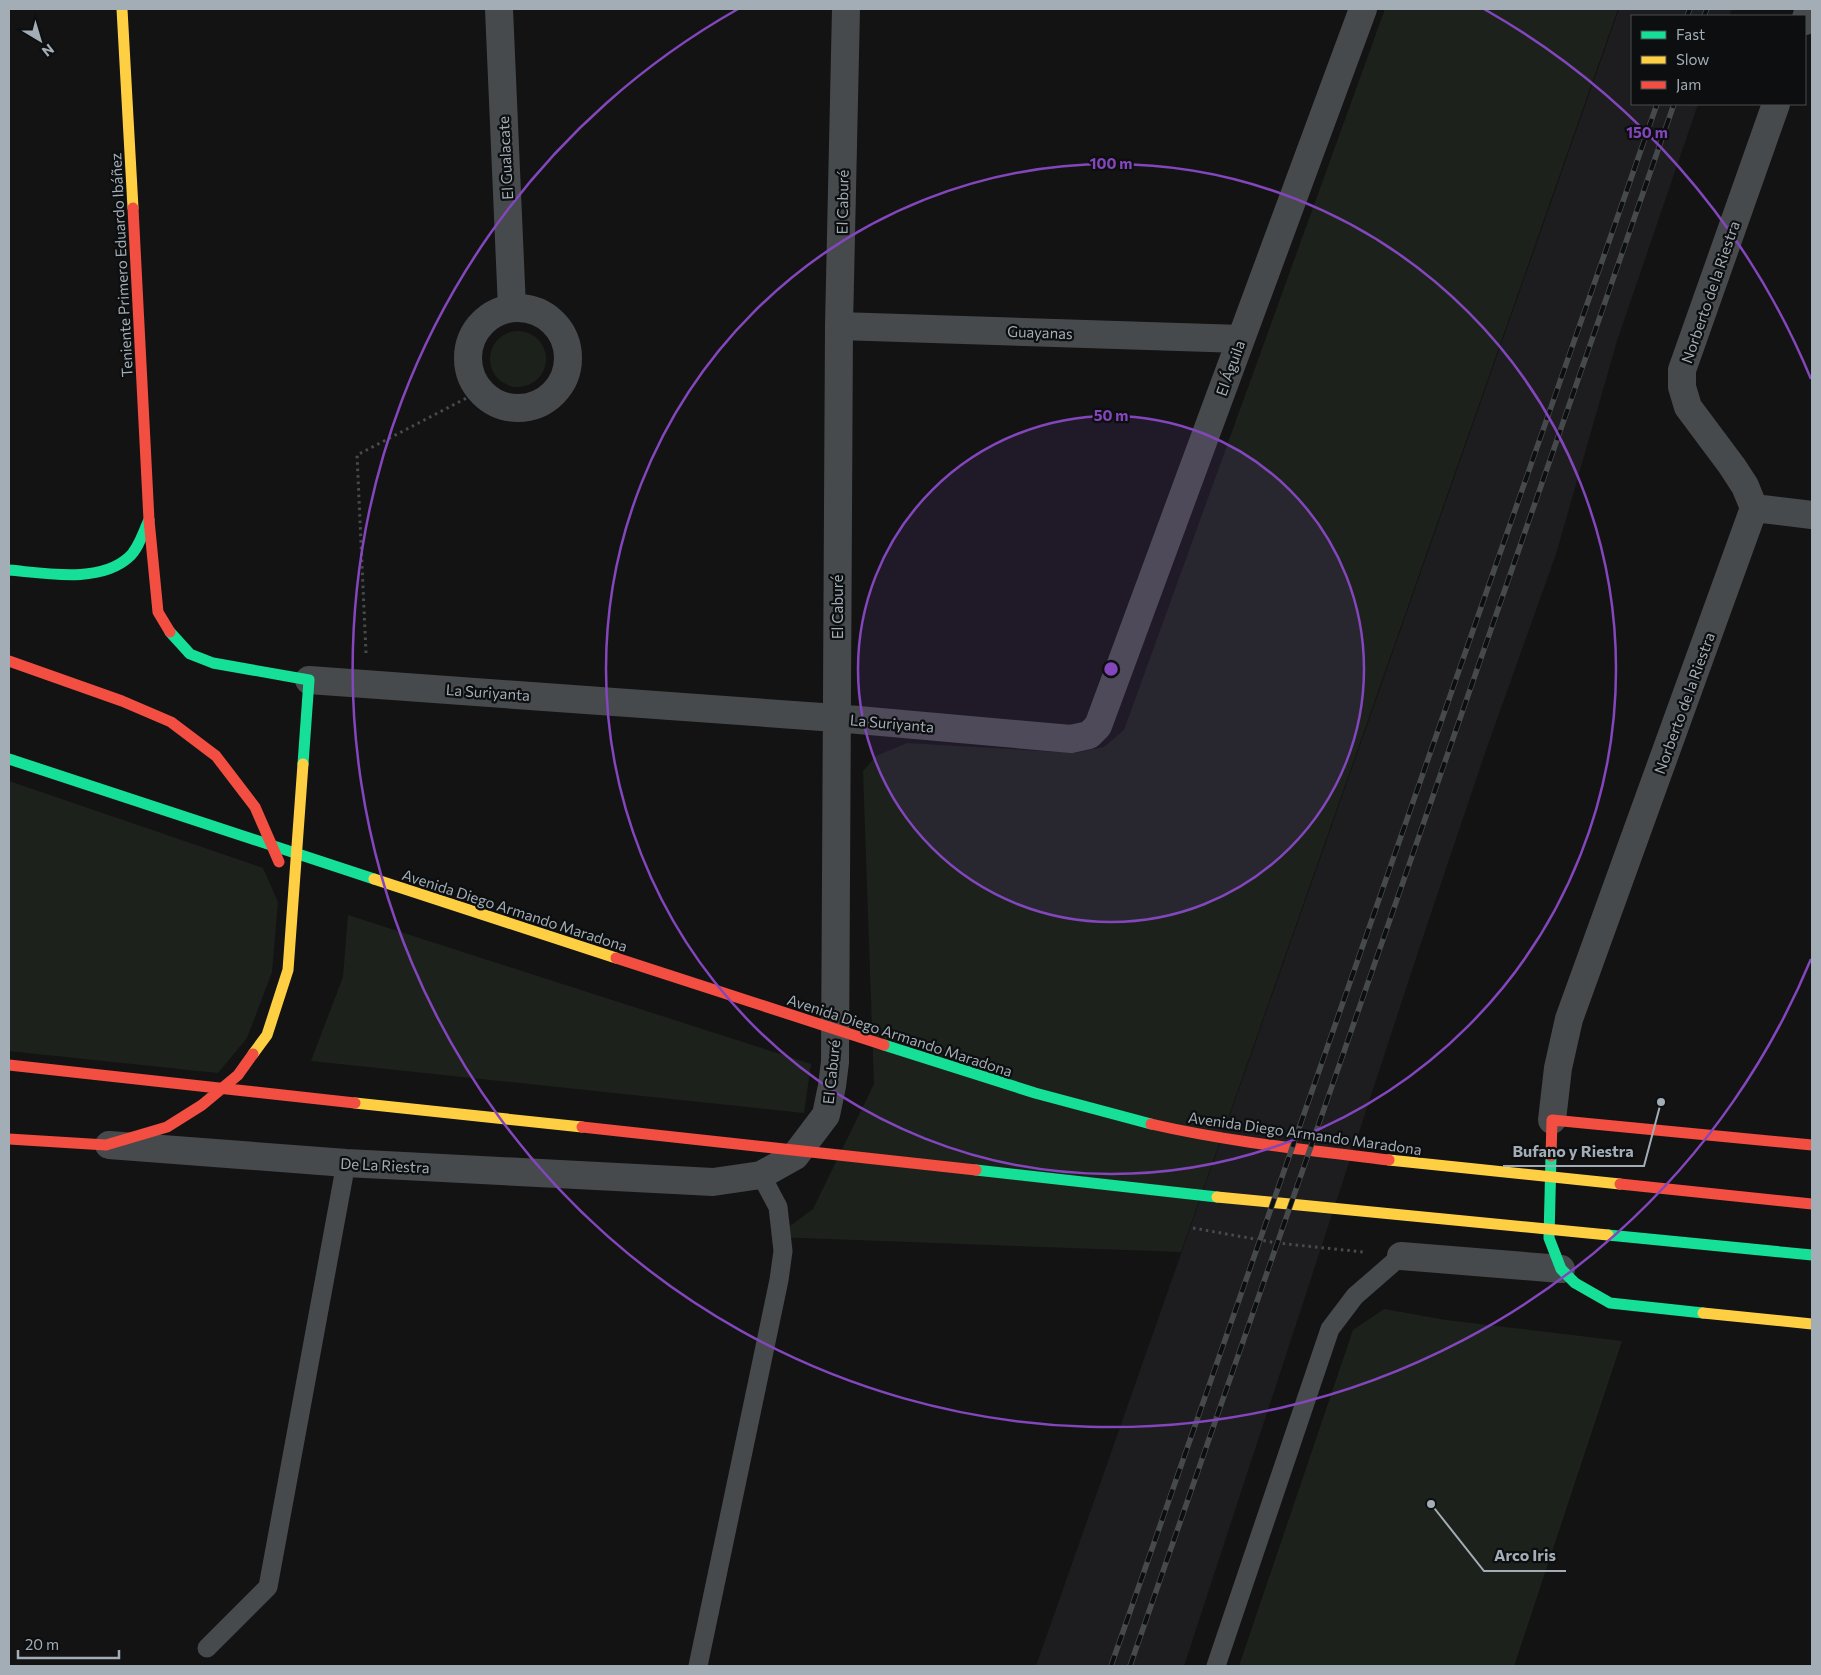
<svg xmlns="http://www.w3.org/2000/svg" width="1821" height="1675" viewBox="0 0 1821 1675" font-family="Commissioner,sans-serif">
<rect width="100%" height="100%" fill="#131313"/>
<path fill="#1d1d1f" d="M 1619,9 L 1732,9 L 1729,16 L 1632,16 L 1632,104 L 1698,104 L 1617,341 L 1556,554 L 1485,753 L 1421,943 L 1184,1666 L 1036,1666 Z"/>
<path fill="#1c221b" d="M 1385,9 L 1618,9 L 1181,1252 L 775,1237 L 813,1209 L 874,1084 L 863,771 L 876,756 L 907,743 L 1075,753 L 1104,747 L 1124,730 Z
M490 359a28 28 0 1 1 56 0a28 28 0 1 1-56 0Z
M 9,781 L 263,868 L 278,902 L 272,972 L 247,1038 L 218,1073 L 9,1051 Z
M 348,915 L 811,1064 L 804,1113 L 311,1061 L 343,977 Z
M 1384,1309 L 1446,1320 L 1622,1341 L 1514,1666 L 1239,1666 L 1353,1330 Z"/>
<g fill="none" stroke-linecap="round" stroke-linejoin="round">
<path stroke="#484b4e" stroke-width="3" stroke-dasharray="2.5 4" stroke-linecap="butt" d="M 366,653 L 357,455 L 480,391
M 1193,1228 L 1277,1243 L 1363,1252"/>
<path stroke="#474a4c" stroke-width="19" d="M 207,1648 L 268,1587 L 346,1163
M 698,1666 L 779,1280 L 783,1251 L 778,1207 L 761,1175
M 1216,1666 L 1330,1329 L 1355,1296 L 1401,1256"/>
<path stroke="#474a4c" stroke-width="28" d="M 499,9 L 512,308
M 1805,21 L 1809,9
M468 358a50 50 0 1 1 100 0a50 50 0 1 1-100 0Z
M 839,326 L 1241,339
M 1754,508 L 1812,515
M 309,680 L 836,718 L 1071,739 L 1089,735 L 1098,726 L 1363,9
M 1552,1120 L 1558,1068 L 1569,1019 L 1754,508 L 1745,486 L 1732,466 L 1688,407 L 1682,387 L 1682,370 L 1776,104
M 109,1145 L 346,1163 L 713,1182 L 761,1175 L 795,1156 L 826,1115 L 832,1086 L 835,1062 L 839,326 L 846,9
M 1401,1256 L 1561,1269"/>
<path stroke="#16e098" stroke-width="11" d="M 9,570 C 44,573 100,584 129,557 C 139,548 143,532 149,520
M 170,632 L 190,654 L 213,663 L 309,680 L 303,764
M 9,759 L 374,879
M 884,1045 L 1035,1093 L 1151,1124
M 1551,1156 L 1549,1238 L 1561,1269 L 1575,1283 L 1610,1303 L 1703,1313
M 976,1170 L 1217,1197
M 1608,1235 L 1812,1255"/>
<path stroke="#ffcf43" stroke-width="11" d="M 122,9 L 133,208
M 374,879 L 616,958
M 253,1054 L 267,1035 L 288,970 L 303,764
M 355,1103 L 582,1127
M 1389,1160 L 1620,1184
M 1217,1197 L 1608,1235
M 1703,1313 L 1812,1324"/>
<path stroke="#f24e42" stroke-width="11" d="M 133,208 L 149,520 L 158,612 L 170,632
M 9,661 L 122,701 L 171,722 L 216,756 L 255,807 L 279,862
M 616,958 L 884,1045
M 9,1065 L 355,1103
M 1151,1124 C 1229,1142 1309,1150 1389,1160
M 582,1127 L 976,1170
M 9,1139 L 106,1145 L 167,1127 L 202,1105 L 238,1075 L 253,1054
M 1551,1156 L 1552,1120 L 1812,1145
M 1620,1184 L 1812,1204"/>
<g stroke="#474a4c" stroke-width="5.5">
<path id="rail" d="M 1687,16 L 1690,9
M 1704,16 L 1707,9
M 1111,1666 L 1657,104
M 1130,1666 L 1674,104"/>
</g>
<use href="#rail" stroke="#0d0e0f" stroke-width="4" stroke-dasharray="11" stroke-linecap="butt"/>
</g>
<circle cx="1111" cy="669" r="253" fill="#8346bd" fill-opacity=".12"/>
<g fill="none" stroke="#8346bd" stroke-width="2.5">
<circle cx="1111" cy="669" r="253"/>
<circle cx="1111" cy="669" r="505"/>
<path d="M1811 959A758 758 0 1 1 738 9M1484 9A758 758 0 0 1 1811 379"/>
</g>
<g text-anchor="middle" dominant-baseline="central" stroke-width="4.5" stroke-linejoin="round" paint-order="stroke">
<g font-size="15" fill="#a2adb6" stroke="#0d0e0f">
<text transform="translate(505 158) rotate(-93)">El Gualacate</text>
<text transform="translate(842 202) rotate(-89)">El Caburé</text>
<text transform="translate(121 265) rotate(-93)">Teniente Primero Eduardo Ibáñez</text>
<text transform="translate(1710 292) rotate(-71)">Norberto de la Riestra</text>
<text transform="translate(1040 332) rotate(2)">Guayanas</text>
<text transform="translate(1230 368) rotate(-70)">El Águila</text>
<text transform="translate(837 607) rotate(-90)">El Caburé</text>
<text transform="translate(488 692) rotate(4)">La Suriyanta</text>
<text transform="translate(1684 703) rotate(-70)">Norberto de la Riestra</text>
<text transform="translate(892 723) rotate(5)">La Suriyanta</text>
<text transform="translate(515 910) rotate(18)">Avenida Diego Armando Maradona</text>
<text transform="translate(900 1035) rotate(18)">Avenida Diego Armando Maradona</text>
<text transform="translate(831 1072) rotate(-84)">El Caburé</text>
<text transform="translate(1305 1133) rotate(8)">Avenida Diego Armando Maradona</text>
<text transform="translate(385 1165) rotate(3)">De La Riestra</text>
</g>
</g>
<circle cx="1111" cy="669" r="8" fill="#8346bd" stroke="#0d0e0f" stroke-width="2.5"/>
<g font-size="15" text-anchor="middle" font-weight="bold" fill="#8346bd" stroke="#0d0e0f" stroke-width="4.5" stroke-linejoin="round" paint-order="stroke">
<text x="1647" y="138">150 m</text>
<text x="1111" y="169">100 m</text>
<text x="1111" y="421">50 m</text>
</g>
<path fill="none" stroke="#a2adb6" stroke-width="2" d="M1661 1102L1644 1166H1503M1431 1504L1484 1571H1566"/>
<g fill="#a2adb6" stroke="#0d0e0f" stroke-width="2">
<circle cx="1661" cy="1102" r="5"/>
<circle cx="1431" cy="1504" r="5"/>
</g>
<g font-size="16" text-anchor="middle" font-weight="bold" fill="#a2adb6" stroke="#0d0e0f" stroke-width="4.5" stroke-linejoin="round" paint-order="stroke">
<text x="1573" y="1157">Bufano y Riestra</text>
<text x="1525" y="1561">Arco Iris</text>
</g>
<rect width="1821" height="1675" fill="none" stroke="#a2adb6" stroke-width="20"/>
<rect x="1631" y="15" width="175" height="90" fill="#0d0e0f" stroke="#494e52"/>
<rect x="1641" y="31" width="25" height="8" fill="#16e098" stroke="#494e52"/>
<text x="1676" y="40" font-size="15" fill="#a2adb6">Fast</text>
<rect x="1641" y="56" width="25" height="8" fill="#ffcf43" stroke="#494e52"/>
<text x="1676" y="65" font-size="15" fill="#a2adb6">Slow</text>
<rect x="1641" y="81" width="25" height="8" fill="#f24e42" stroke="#494e52"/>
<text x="1676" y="90" font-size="15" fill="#a2adb6">Jam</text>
<g transform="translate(40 40) rotate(142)" stroke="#0d0e0f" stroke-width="4" paint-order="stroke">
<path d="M0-4L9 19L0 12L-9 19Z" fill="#a2adb6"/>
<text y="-8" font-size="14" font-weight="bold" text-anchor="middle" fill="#a2adb6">N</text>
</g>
<path d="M18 1650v8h101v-8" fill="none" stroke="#a2adb6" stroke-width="2.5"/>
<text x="25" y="1650" font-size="15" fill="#a2adb6" stroke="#0d0e0f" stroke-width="4" paint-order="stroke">20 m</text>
</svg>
